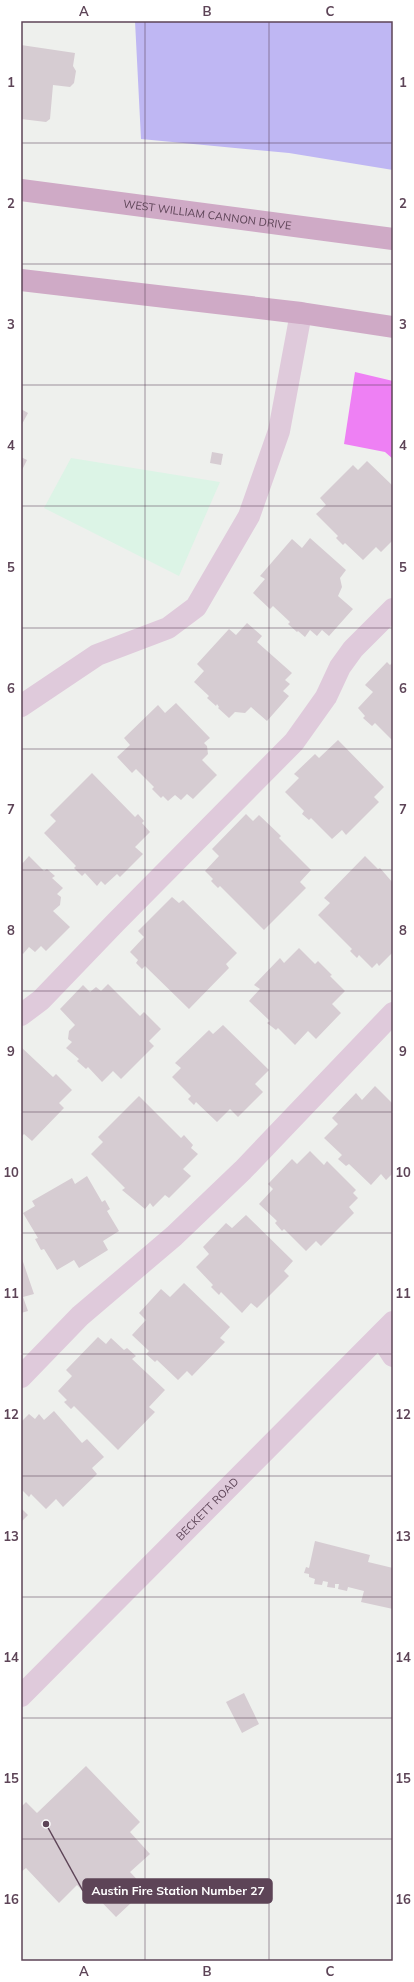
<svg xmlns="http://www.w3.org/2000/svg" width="414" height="1982" viewBox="0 0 414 1982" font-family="Mulish,sans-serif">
<rect width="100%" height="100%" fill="#eef0ed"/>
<path fill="#bfb7f3" d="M 135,21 L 393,21 L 393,170 L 289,153 L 141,139 Z"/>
<path fill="#dcf4e6" d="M 71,458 L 220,482 L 179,576 L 44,508 Z"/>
<path fill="#ee80f4" d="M 355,372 L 393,381 L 393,459 L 385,452 L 344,444 Z"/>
<path fill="#d6ccd2" d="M 21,45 L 75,53 L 73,66 L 76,71 L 74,83 L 70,87 L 53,85 L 50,119 L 46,122 L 21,119 Z
M 21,409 L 28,413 L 21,426 Z
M 212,452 L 223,454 L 221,465 L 210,463 Z
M 21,457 L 27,460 L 21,472 Z
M 367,461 L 393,486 L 393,540 L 381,552 L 376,547 L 363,560 L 345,543 L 343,545 L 336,538 L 338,536 L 316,514 L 326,505 L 320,498 L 353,465 L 358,470 Z
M 310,538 L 346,570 L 340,578 L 342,587 L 338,596 L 353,609 L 329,636 L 322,630 L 317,636 L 310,630 L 305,637 L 298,631 L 297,632 L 288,624 L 290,622 L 273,606 L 270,609 L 253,593 L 265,579 L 260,576 L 292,539 L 302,548 Z
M 247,623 L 262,636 L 257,642 L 292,673 L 285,680 L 290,684 L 283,691 L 289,696 L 267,721 L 251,707 L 245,713 L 235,712 L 229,718 L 218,708 L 219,707 L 217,704 L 216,706 L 207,698 L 209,696 L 194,682 L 204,671 L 197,664 L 229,629 L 236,635 Z
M 387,662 L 390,665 L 393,662 L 393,741 L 375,723 L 372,726 L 363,718 L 365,716 L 358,708 L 373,692 L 365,685 Z
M 176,703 L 210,738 L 204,743 L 207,746 L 208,754 L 202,760 L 217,775 L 193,799 L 187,794 L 181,800 L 175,795 L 168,801 L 163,796 L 161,798 L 152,789 L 154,787 L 136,769 L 132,773 L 117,757 L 130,745 L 124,738 L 158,705 L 165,713 Z
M 338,740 L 384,787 L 374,797 L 379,802 L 346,835 L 342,830 L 332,839 L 311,818 L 309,820 L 302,814 L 304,811 L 285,792 L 299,778 L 294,774 L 315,754 L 319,758 Z
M 92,773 L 135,817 L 138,814 L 144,821 L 142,823 L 150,832 L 135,847 L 143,854 L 120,877 L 117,874 L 105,885 L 101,881 L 97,886 L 85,873 L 82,876 L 74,868 L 76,866 L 44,833 L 56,821 L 50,815 Z
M 246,814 L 253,821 L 259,815 L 281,836 L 279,838 L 311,870 L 300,882 L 306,888 L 264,930 L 220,886 L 218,888 L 211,881 L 213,879 L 205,871 L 219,856 L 212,849 Z
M 29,856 L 44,871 L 47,869 L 55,876 L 52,878 L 63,888 L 57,894 L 61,897 L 60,905 L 53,911 L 70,927 L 46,951 L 41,946 L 35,952 L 29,947 L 23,954 L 21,952 L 21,865 Z
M 365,856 L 378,869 L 380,868 L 393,883 L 393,952 L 379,966 L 377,963 L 372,968 L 359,955 L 357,958 L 350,951 L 352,949 L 318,915 L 330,903 L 324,898 Z
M 172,897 L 179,903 L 183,900 L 237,953 L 226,964 L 229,968 L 189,1009 L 145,966 L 142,969 L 136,963 L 138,960 L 130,952 L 144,937 L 138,931 Z
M 299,948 L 315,964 L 318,961 L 332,975 L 330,976 L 345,991 L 332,1004 L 341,1013 L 316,1039 L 308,1031 L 295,1045 L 278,1028 L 276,1030 L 267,1023 L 270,1021 L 249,1001 L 260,989 L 254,985 L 280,958 L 284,963 Z
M 108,984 L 140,1016 L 144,1012 L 161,1029 L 149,1041 L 154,1046 L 121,1079 L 113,1071 L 102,1082 L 88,1067 L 86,1069 L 77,1061 L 79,1059 L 66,1048 L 72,1042 L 68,1039 L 69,1031 L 75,1025 L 60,1009 L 83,985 L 90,992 L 96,987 L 101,991 Z
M 223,1025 L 269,1070 L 255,1084 L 263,1092 L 238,1117 L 230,1109 L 217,1122 L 196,1102 L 194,1105 L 188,1099 L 191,1096 L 172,1077 L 181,1068 L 175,1063 L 209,1030 L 213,1034 Z
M 21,1047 L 53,1077 L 56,1074 L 72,1090 L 59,1103 L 64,1108 L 32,1141 L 24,1134 L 21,1137 Z
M 375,1086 L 393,1104 L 393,1173 L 386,1180 L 381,1174 L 371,1185 L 349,1164 L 346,1166 L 338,1159 L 342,1155 L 324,1138 L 338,1124 L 332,1118 L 356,1093 L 362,1100 Z
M 139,1096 L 181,1138 L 184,1135 L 193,1145 L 191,1148 L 198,1154 L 183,1169 L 191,1176 L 169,1198 L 165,1195 L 153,1207 L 150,1203 L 145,1209 L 122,1190 L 125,1188 L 91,1154 L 103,1142 L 98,1137 Z
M 310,1151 L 324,1165 L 327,1161 L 356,1190 L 353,1193 L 358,1198 L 349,1207 L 354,1213 L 321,1246 L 316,1241 L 306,1251 L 284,1229 L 282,1231 L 275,1223 L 277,1221 L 259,1204 L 273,1189 L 268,1184 L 292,1159 L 297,1164 Z
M 87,1176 L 102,1202 L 105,1200 L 110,1209 L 107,1211 L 119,1231 L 103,1241 L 108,1250 L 79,1268 L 74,1260 L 57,1270 L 44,1249 L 41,1250 L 35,1239 L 38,1238 L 23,1213 L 35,1206 L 32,1201 L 72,1178 L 75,1184 Z
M 246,1215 L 293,1261 L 284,1271 L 289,1276 L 257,1308 L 251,1303 L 242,1313 L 221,1292 L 219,1295 L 211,1287 L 213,1285 L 196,1267 L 209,1254 L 203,1247 L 226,1223 L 232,1228 Z
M 21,1256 L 34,1294 L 23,1297 L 28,1311 L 21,1313 Z
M 184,1283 L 230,1327 L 220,1338 L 225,1342 L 192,1376 L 187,1371 L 178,1380 L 157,1360 L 155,1362 L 146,1354 L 149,1351 L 132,1335 L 146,1320 L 139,1313 L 161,1289 L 170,1297 Z
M 98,1337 L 106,1344 L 111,1338 L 124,1350 L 127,1348 L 136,1356 L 132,1359 L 165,1390 L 149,1407 L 155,1412 L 118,1450 L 74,1406 L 71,1409 L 64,1402 L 67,1400 L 58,1391 L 72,1376 L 66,1370 Z
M 54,1411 L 82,1443 L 87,1439 L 104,1457 L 92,1468 L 97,1474 L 63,1507 L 56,1499 L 46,1509 L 31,1494 L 29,1497 L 21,1489 L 21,1422 L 29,1414 L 35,1419 L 39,1414 L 44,1420 Z
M 21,1508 L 28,1515 L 21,1522 Z
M 315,1541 L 370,1555 L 368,1562 L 393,1568 L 393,1609 L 361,1602 L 364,1591 L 348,1587 L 347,1591 L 338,1589 L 339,1584 L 335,1584 L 335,1588 L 327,1587 L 328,1582 L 323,1581 L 322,1585 L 314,1584 L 315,1579 L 309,1577 L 309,1574 L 304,1573 L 306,1567 L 309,1568 Z
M 244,1693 L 259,1724 L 242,1733 L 226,1702 Z
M 86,1766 L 140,1822 L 130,1832 L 150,1854 L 130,1872 L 146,1889 L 116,1917 L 88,1888 L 84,1892 L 77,1885 L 59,1903 L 26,1868 L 21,1872 L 21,1807 L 26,1802 L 37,1813 Z"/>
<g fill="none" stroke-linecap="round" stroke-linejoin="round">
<g stroke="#dfcadb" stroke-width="22">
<path d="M 21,706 L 97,655 L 168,628 L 196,607 L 249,516 L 279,431 L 301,313"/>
<path d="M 21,1015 L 41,1000 L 115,923 L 294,742 L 326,697 L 340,667 L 353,649 L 393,609"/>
<path d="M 380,1336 L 393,1356"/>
<path d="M 21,1377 L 80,1316 L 174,1236 L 243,1170 L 393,1013"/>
<path id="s1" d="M 21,1696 L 393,1322"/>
</g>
<g stroke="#cfaac6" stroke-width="22">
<path id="s2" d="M 21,190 L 393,239"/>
<path d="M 21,280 L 301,313 L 393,327"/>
</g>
</g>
<path fill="none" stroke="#5d4457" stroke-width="1" stroke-opacity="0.55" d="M 145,21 L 145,1961M 269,21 L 269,1961M 21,143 L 393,143M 21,264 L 393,264M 21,385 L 393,385M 21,506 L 393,506M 21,628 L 393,628M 21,749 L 393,749M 21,870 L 393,870M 21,991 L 393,991M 21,1112 L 393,1112M 21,1233 L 393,1233M 21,1354 L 393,1354M 21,1476 L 393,1476M 21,1597 L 393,1597M 21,1718 L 393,1718M 21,1839 L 393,1839"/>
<g text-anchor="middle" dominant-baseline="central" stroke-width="3.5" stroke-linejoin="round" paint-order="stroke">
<g font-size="11" fill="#5d4457" stroke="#fff">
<text stroke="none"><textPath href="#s2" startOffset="188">WEST WILLIAM CANNON DRIVE</textPath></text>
<text stroke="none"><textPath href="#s1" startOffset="264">BECKETT ROAD</textPath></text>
</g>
</g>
<path fill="none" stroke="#5d4457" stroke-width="1.5" d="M46 1824L83 1891"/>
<circle fill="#5d4457" stroke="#fff" stroke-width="1.5" cx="46" cy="1824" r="4"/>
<rect fill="#5d4457" stroke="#5d4457" stroke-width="1.5" x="83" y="1879" width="189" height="24" rx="4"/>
<g font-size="12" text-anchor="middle" font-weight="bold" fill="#fff">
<text x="178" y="1895">Austin Fire Station Number 27</text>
</g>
<rect width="414" height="1982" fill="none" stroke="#ffffff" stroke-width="44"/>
<rect x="22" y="22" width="370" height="1938" fill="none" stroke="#5d4457" stroke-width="1.5"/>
<g font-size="13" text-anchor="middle" font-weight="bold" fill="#5d4457">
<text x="84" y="16">A</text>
<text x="207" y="16">B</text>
<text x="330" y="16">C</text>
<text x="11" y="87">1</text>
<text x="403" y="87">1</text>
<text x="11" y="208">2</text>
<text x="403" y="208">2</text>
<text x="11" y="329">3</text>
<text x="403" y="329">3</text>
<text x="11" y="450">4</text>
<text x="403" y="450">4</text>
<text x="11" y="572">5</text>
<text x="403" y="572">5</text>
<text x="11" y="693">6</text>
<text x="403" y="693">6</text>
<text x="11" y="814">7</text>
<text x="403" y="814">7</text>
<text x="11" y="935">8</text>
<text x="403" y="935">8</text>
<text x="11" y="1056">9</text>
<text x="403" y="1056">9</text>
<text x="11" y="1177">10</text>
<text x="403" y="1177">10</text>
<text x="11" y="1298">11</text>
<text x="403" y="1298">11</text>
<text x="11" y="1419">12</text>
<text x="403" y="1419">12</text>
<text x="11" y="1541">13</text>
<text x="403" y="1541">13</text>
<text x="11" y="1662">14</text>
<text x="403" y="1662">14</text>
<text x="11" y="1783">15</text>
<text x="403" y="1783">15</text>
<text x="11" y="1904">16</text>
<text x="403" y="1904">16</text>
<text x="84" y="1976">A</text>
<text x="207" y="1976">B</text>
<text x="330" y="1976">C</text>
</g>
</svg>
